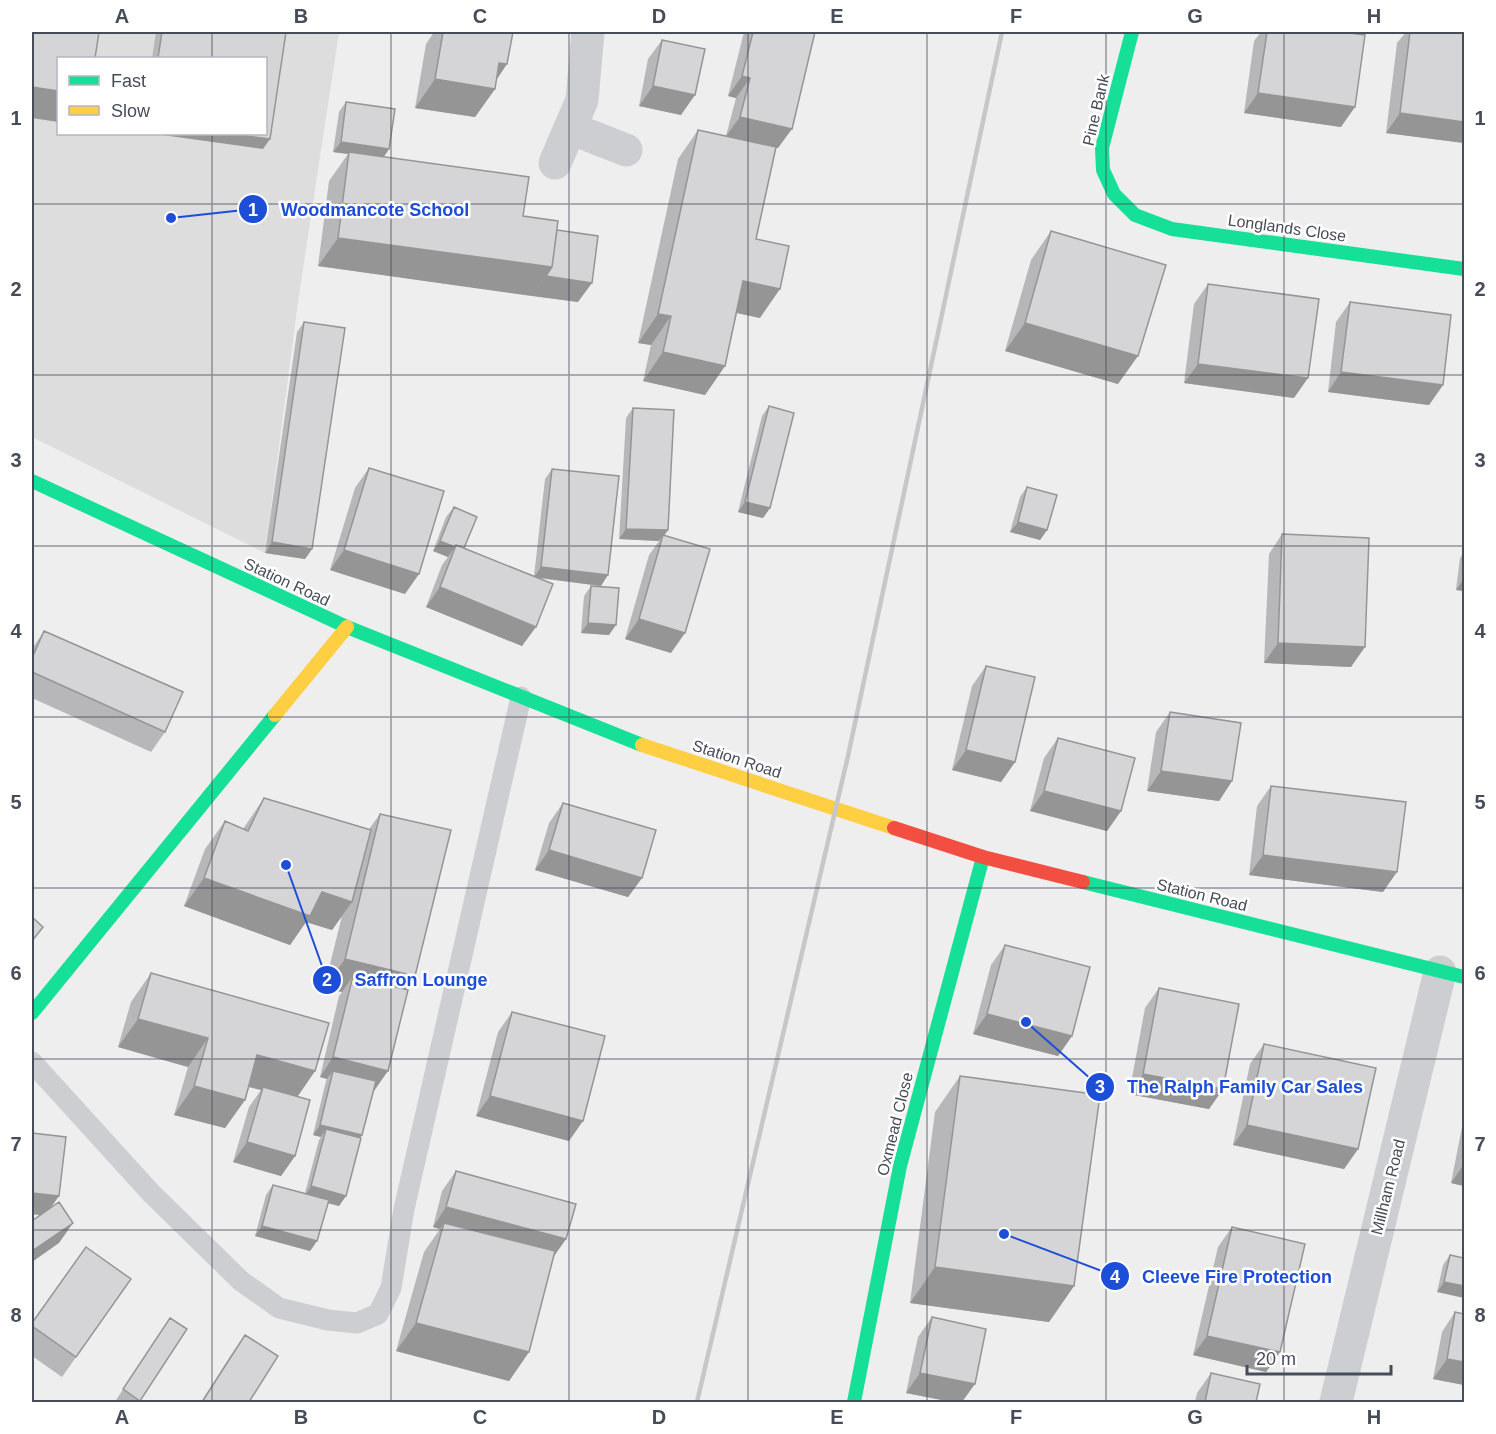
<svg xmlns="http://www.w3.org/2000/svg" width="1496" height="1434" viewBox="0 0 1496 1434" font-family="Helvetica,sans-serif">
<rect width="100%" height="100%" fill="#efeeee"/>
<path fill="#ddd" fill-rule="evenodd" d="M 32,32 L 339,32 L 298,302 L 265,553 L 32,437 ZM 58,58 L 266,58 L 266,134 L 58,134 Z"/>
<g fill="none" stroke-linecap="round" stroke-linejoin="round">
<path stroke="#cdced1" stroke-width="21" d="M 32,1062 L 151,1193 L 241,1281 L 279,1308 L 328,1320 L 357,1323 L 378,1314 L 391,1288 L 404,1209 L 521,697"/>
<path stroke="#cdced1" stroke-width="33" d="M 570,128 L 626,150
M 555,163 L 582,100 L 588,32
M 1336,1402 L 1440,972"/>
<path stroke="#16e098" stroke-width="14" d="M 1132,32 L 1102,148 L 1103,170 L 1114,194 L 1135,215 L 1172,229 L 1464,269
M 32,481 L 347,627 L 642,745
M 1083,882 L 1464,977
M 32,1013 L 275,715
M 854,1402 L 900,1166 L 983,857"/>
<path stroke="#ffcf43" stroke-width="14" d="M 275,715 L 347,627
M 642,745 L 894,828"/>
<path stroke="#f24e42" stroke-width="14" d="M 894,828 L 983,857 L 1083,882"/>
<path stroke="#c6c7c9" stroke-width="4.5" d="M 697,1402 L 848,756 L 1002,32"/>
</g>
<path fill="#b7b7b9" d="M 156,32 L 286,32 L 263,149 L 266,58 L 152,58 Z
M 434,32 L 513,32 L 496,80 L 495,89 L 475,117 L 415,108 L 426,44 Z
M 744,32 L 815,32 L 778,148 L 776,148 L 756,239 L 760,318 L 737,313 L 725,366 L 705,395 L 643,381 L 651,345 L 638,343 L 678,159 L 698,130 L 726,136 L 736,98 L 728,96 Z
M 1261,32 L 1342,32 L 1341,127 L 1244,113 L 1254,41 Z
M 1406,32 L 1464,32 L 1464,143 L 1386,133 L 1397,43 Z
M 662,40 L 681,115 L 639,106 L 648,59 Z
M 346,102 L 389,149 L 384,157 L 557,230 L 578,302 L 318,266 L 329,181 L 348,154 L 333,152 L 339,112 Z
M 1051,231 L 1118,384 L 1005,351 L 1031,260 Z
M 1208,284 L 1294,398 L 1184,383 L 1194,304 Z
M 1350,302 L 1443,385 L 1429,405 L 1328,392 L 1336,322 Z
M 304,322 L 312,549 L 305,559 L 265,553 L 297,332 Z
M 769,406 L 770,508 L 763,518 L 738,512 L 762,416 Z
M 633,408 L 668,530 L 664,536 L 671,653 L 625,639 L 649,555 L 659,541 L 619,539 L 626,418 Z
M 369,468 L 405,594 L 330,570 L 355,488 Z
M 552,469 L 601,586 L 538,578 L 522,646 L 426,607 L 442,565 L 448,557 L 433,551 L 446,517 L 454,507 L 464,548 L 534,576 L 545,479 Z
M 1027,487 L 1047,530 L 1040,540 L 1010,532 L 1020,497 Z
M 1282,534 L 1351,667 L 1264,663 L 1269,554 Z
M 1464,552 L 1464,591 L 1456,590 L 1460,558 Z
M 591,586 L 609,635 L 581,633 L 584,596 Z
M 44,631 L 165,732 L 151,752 L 32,698 L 32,649 Z
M 986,666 L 1015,762 L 1001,782 L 952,770 L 972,686 Z
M 1170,712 L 1232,781 L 1219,801 L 1147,791 L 1156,732 Z
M 1058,738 L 1121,811 L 1107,831 L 1030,811 L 1044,758 Z
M 1271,786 L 1383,892 L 1249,875 L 1257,806 Z
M 264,798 L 369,829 L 380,814 L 415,976 L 406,989 L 373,1091 L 362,1135 L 360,1138 L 346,1196 L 339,1206 L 328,1203 L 317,1241 L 310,1251 L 255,1236 L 266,1195 L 273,1185 L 305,1193 L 319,1140 L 321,1137 L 313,1135 L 326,1081 L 327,1079 L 320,1077 L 339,996 L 342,992 L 324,988 L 342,916 L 332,930 L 306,922 L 290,945 L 184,906 L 205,849 L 225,821 L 243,829 Z
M 563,803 L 642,878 L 628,897 L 535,870 L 549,823 Z
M 1005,945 L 1072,1036 L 1058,1056 L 973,1034 L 991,965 Z
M 151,973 L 315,1071 L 298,1096 L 295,1156 L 281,1176 L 233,1162 L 249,1107 L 261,1090 L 249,1087 L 245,1100 L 225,1128 L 174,1115 L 188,1067 L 118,1047 L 131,1002 Z
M 1159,988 L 1223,1089 L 1209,1109 L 1129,1094 L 1145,1008 Z
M 512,1012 L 569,1141 L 476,1116 L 498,1032 Z
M 1264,1044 L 1358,1149 L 1344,1169 L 1233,1145 L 1250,1064 Z
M 960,1076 L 1074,1286 L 1049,1322 L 910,1303 L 935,1112 Z
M 1464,1117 L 1464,1186 L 1451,1183 Z
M 456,1171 L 566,1239 L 554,1256 L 529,1352 L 509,1381 L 396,1351 L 424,1252 L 440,1229 L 433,1227 L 442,1191 Z
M 1232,1227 L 1280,1352 L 1266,1372 L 1193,1355 L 1218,1247 Z
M 1450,1255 L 1464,1258 L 1437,1292 L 1443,1265 Z
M 131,1279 L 62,1377 L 32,1356 L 32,1323 Z
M 1455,1312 L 1464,1314 L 1464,1385 L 1433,1379 L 1442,1332 Z
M 932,1317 L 962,1402 L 952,1402 L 906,1393 L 918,1337 Z
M 170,1318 L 187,1329 L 139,1402 L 120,1402 L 116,1400 Z
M 245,1335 L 249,1402 L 201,1402 L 231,1355 Z
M 1211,1373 L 1256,1402 L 1195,1402 L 1197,1393 Z"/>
<path fill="#959596" d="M 499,63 L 507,64 L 491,88 L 495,89 L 475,117 L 415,108 L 435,79 Z
M 742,76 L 750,78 L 736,98 L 728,96 Z
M 653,86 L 695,95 L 681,115 L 639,106 Z
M 32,87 L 58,91 L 58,122 L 32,118 Z
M 1258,93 L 1355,107 L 1341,127 L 1244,113 Z
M 1400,113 L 1464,122 L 1464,143 L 1386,133 Z
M 740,117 L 792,129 L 778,148 L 726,136 Z
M 155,134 L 232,134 L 270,139 L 263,149 Z
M 341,142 L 389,149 L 382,159 L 349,152 L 348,154 L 333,152 Z
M 338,238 L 552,267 L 532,296 L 318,266 Z
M 546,276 L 592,283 L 578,302 L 532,296 Z
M 743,281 L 780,289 L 760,318 L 723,310 Z
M 658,314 L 671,316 L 651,345 L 638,343 Z
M 1025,323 L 1138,356 L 1118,384 L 1005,351 Z
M 663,352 L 725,366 L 705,395 L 643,381 Z
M 1198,364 L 1308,378 L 1294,398 L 1184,383 Z
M 1341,372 L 1443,385 L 1429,405 L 1328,392 Z
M 745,502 L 770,508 L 763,518 L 738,512 Z
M 1018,522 L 1047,530 L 1040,540 L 1010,532 Z
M 626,529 L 668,530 L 662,538 L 663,535 L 659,541 L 619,539 Z
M 440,541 L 455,547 L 448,557 L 433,551 Z
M 272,542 L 312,549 L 305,559 L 265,553 Z
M 344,550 L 419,574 L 405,594 L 330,570 Z
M 541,567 L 608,575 L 601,586 L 534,577 Z
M 1463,580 L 1464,580 L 1464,591 L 1456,590 Z
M 440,587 L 536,627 L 522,646 L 426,607 Z
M 639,619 L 685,633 L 671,653 L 625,639 Z
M 588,623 L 616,625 L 609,635 L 581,633 Z
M 1278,643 L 1365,647 L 1351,667 L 1264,663 Z
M 966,750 L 1015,762 L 1001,782 L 952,770 Z
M 1161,771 L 1232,781 L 1219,801 L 1147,791 Z
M 1044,791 L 1121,811 L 1107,831 L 1030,811 Z
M 549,850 L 642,878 L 628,897 L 535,870 Z
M 1263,855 L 1397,872 L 1383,892 L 1249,875 Z
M 204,878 L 322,892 L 352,902 L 332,930 L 306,922 L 290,945 L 184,906 Z
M 345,959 L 415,976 L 395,1005 L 353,976 L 342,992 L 324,988 Z
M 987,1014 L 1072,1036 L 1058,1056 L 973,1034 Z
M 138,1019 L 208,1038 L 188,1067 L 118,1047 Z
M 257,1055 L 315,1071 L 295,1100 L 263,1087 L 261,1090 L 237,1084 Z
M 333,1057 L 388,1071 L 374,1091 L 331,1080 L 333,1071 L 327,1079 L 320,1077 Z
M 1143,1074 L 1223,1089 L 1209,1109 L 1129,1094 Z
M 194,1086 L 245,1100 L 225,1128 L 174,1115 Z
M 490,1096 L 583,1121 L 569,1141 L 476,1116 Z
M 320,1125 L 362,1135 L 355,1145 L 326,1129 L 321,1137 L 313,1135 Z
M 1247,1125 L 1358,1149 L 1344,1169 L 1233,1145 Z
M 247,1142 L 295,1156 L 281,1176 L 233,1162 Z
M 1464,1164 L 1464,1186 L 1451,1183 Z
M 311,1186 L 346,1196 L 339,1206 L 304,1197 Z
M 32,1193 L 59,1196 L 45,1216 L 32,1214 Z
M 446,1207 L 566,1239 L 552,1259 L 444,1223 L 440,1229 L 433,1227 Z
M 73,1223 L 59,1243 L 32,1262 L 32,1251 Z
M 262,1226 L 317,1241 L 310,1251 L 255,1236 Z
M 935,1267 L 1074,1286 L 1049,1322 L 910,1303 Z
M 1444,1282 L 1464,1286 L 1464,1298 L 1437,1292 Z
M 416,1323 L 529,1352 L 509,1381 L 396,1351 Z
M 1207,1336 L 1280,1352 L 1266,1372 L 1193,1355 Z
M 1447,1359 L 1464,1362 L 1464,1385 L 1433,1379 Z
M 920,1373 L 975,1384 L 962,1402 L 952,1402 L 906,1393 Z"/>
<path fill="#d5d5d7" stroke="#959596" stroke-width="1.5" d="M 32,32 L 99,32 L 95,58 L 58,58 L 58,91 L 32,87 Z
M 162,32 L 286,32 L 270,139 L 232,134 L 266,134 L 266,58 L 158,58 Z
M 443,32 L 513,32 L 507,64 L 499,63 L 495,89 L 435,79 Z
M 753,32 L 815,32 L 792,129 L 740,117 L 750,78 L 742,76 Z
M 1267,32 L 1342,32 L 1365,35 L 1355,107 L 1258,93 Z
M 1410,32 L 1464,32 L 1464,122 L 1400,113 Z
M 662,40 L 705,49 L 695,95 L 653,86 Z
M 346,102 L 395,109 L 389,149 L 341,142 Z
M 698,130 L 776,147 L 756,239 L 789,246 L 780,289 L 743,281 L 725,366 L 663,352 L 671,316 L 658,314 Z
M 349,152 L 529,177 L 523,216 L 558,221 L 552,267 L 338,238 Z
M 557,230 L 598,236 L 592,283 L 546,276 L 552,267 Z
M 1051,231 L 1166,265 L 1138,356 L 1025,323 Z
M 1208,284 L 1319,299 L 1308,378 L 1198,364 Z
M 1350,302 L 1451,315 L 1443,385 L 1341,372 Z
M 304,322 L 345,328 L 312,549 L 272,542 Z
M 769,406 L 794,413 L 770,508 L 745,502 Z
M 633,408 L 674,410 L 668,530 L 626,529 Z
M 369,468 L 444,491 L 419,574 L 344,550 Z
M 552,469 L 619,476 L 608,575 L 541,567 Z
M 1027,487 L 1057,495 L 1047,530 L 1018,522 Z
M 454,507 L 477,517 L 464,548 L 456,545 L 455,547 L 440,541 Z
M 1282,534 L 1369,538 L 1365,647 L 1278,643 Z
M 663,535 L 710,549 L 685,633 L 639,619 Z
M 456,545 L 553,584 L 536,627 L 440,587 Z
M 591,586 L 619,588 L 616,625 L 588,623 Z
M 44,631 L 183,692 L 165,732 L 32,672 L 32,658 Z
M 986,666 L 1035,677 L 1015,762 L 966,750 Z
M 1170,712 L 1241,723 L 1232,781 L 1161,771 Z
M 1058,738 L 1135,758 L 1121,811 L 1044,791 Z
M 1271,786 L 1406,802 L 1397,872 L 1263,855 Z
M 264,798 L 371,830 L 352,902 L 322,892 L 310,916 L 204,878 L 225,821 L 248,831 Z
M 563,803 L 656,830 L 642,878 L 549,850 Z
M 380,814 L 451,830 L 415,976 L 345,959 Z
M 32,917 L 43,927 L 32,941 Z
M 1005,945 L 1090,967 L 1072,1036 L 987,1014 Z
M 151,973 L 329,1023 L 315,1071 L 257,1055 L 245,1100 L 194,1086 L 208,1038 L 138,1019 Z
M 353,976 L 408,990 L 388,1071 L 333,1057 Z
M 1159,988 L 1239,1004 L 1223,1089 L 1143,1074 Z
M 512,1012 L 605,1036 L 583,1121 L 490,1096 Z
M 1264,1044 L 1376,1068 L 1358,1149 L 1247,1125 Z
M 333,1071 L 376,1081 L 362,1135 L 320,1125 Z
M 960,1076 L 1100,1095 L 1074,1286 L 935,1267 Z
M 263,1087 L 310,1100 L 295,1156 L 247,1142 Z
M 326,1129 L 361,1138 L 346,1196 L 311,1186 Z
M 32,1133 L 66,1137 L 59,1196 L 32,1193 Z
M 456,1171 L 576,1204 L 566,1239 L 446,1207 Z
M 273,1185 L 329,1200 L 317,1241 L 262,1226 Z
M 59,1202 L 73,1223 L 32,1251 L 32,1221 Z
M 444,1223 L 555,1251 L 529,1352 L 416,1323 Z
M 1232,1227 L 1305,1244 L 1280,1352 L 1207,1336 Z
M 86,1247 L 131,1279 L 76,1357 L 32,1326 L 32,1323 Z
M 1450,1255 L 1464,1258 L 1464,1286 L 1444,1282 Z
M 1455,1312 L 1464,1314 L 1464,1362 L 1447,1359 Z
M 932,1317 L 986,1329 L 975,1384 L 920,1373 Z
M 170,1318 L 187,1329 L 140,1401 L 123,1389 Z
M 245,1335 L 278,1356 L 249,1402 L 202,1402 Z
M 1211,1373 L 1260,1384 L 1256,1402 L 1205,1402 Z"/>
<path fill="none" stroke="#474c59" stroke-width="1.5" stroke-opacity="0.55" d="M 212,32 L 212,58M 391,32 L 391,1402M 569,32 L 569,1402M 748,32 L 748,1402M 927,32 L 927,1402M 1106,32 L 1106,1402M 1284,32 L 1284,1402M 212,134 L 212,1402M 32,204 L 1464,204M 32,375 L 1464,375M 32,546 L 1464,546M 32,717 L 1464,717M 32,888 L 1464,888M 32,1059 L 1464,1059M 32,1230 L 1464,1230"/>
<g text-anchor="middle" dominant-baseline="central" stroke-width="5" stroke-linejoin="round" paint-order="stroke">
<g font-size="16" fill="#474c59" stroke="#fff">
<text transform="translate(1096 110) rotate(-77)">Pine Bank</text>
<text transform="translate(1287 228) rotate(8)">Longlands Close</text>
<text transform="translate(287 582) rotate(25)">Station Road</text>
<text transform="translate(737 759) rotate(18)">Station Road</text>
<text transform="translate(1202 895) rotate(14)">Station Road</text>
<text transform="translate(895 1124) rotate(-76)">Oxmead Close</text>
<text transform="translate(1388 1187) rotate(-76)">Millham Road</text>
</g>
</g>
<path fill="none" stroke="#1d4ed8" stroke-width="2" d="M171 218L253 209M286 865L327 980M1026 1022L1100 1087M1004 1234L1115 1276"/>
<g fill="#1d4ed8" stroke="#fff" stroke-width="2">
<circle cx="171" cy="218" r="6"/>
<circle cx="286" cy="865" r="6"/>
<circle cx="1026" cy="1022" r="6"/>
<circle cx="1004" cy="1234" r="6"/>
<circle cx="253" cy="209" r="15"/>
<circle cx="327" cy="980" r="15"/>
<circle cx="1100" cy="1087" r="15"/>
<circle cx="1115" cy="1276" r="15"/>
</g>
<g font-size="18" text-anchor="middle" font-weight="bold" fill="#fff">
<text x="253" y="216">1</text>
<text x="327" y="986">2</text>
<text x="1100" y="1093">3</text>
<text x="1115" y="1283">4</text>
</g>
<g font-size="18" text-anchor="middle" font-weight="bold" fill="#1d4ed8" stroke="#fff" stroke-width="5" stroke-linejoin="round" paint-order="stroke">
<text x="375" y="216">Woodmancote School</text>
<text x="421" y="986">Saffron Lounge</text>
<text x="1245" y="1093">The Ralph Family Car Sales</text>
<text x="1237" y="1283">Cleeve Fire Protection</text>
</g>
<rect width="1496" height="1434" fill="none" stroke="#ffffff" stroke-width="66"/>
<rect x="57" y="57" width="210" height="78" fill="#ffffff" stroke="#b5b7bd" stroke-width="1.5"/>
<rect x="69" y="76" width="30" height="9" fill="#16e098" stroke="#b5b7bd" stroke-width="1.5"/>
<text x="111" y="87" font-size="18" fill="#474c59">Fast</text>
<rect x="69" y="106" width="30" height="9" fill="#ffcf43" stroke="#b5b7bd" stroke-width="1.5"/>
<text x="111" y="117" font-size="18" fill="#474c59">Slow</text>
<path d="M1247 1365v9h144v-9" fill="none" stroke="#474c59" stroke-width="3"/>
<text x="1256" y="1365" font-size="18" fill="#474c59" stroke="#ffffff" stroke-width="4.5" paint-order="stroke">20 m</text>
<rect x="33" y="33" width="1430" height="1368" fill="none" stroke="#474c59" stroke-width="2"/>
<g font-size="20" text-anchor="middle" font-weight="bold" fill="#474c59">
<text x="122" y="23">A</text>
<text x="301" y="23">B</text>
<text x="480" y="23">C</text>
<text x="659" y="23">D</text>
<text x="837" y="23">E</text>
<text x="1016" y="23">F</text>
<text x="1195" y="23">G</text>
<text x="1374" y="23">H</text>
<text x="16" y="125">1</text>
<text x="1480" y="125">1</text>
<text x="16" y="296">2</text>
<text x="1480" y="296">2</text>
<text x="16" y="467">3</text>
<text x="1480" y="467">3</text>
<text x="16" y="638">4</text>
<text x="1480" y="638">4</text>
<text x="16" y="809">5</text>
<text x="1480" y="809">5</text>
<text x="16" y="980">6</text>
<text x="1480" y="980">6</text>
<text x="16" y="1151">7</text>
<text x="1480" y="1151">7</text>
<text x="16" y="1322">8</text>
<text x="1480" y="1322">8</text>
<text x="122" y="1424">A</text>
<text x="301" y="1424">B</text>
<text x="480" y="1424">C</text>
<text x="659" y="1424">D</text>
<text x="837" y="1424">E</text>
<text x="1016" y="1424">F</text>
<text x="1195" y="1424">G</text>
<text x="1374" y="1424">H</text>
</g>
</svg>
